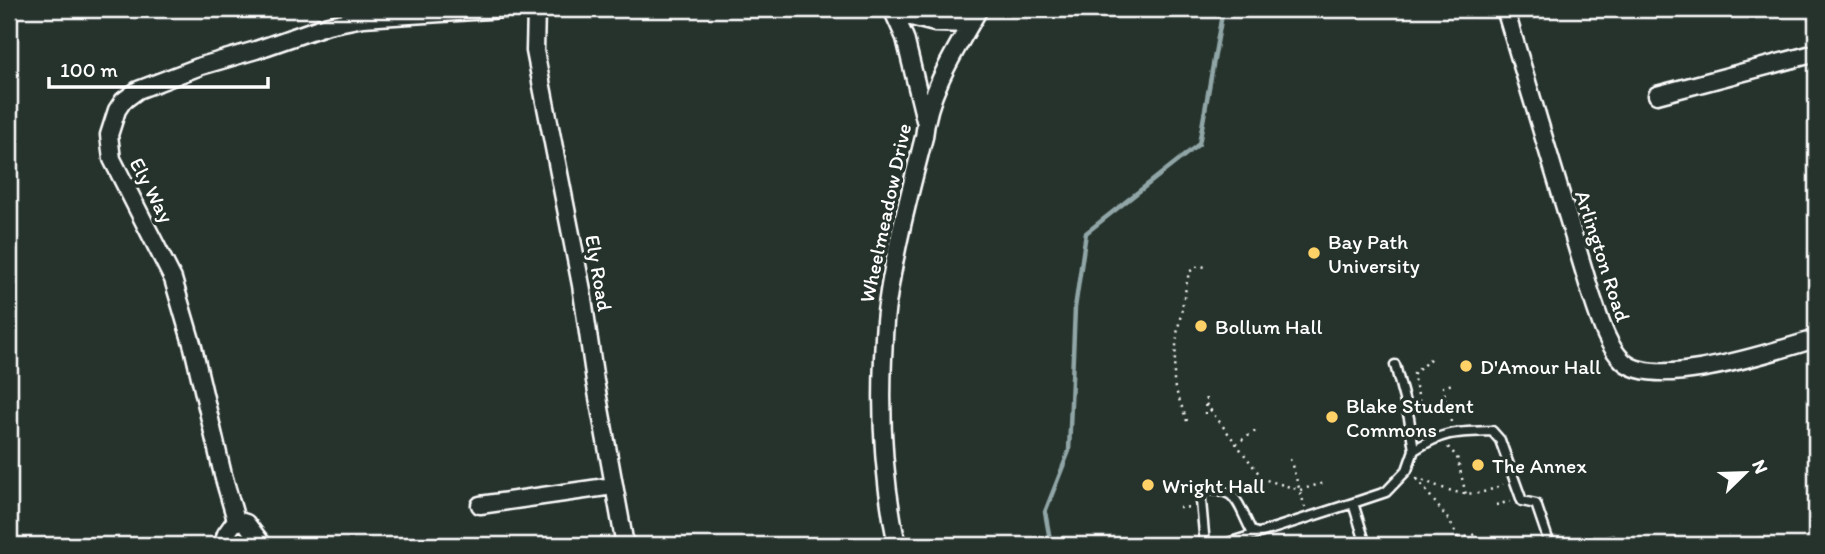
<svg xmlns="http://www.w3.org/2000/svg" width="1825" height="554" viewBox="0 0 1825 554" font-family="Itim,sans-serif">
<rect width="100%" height="100%" fill="#26332d"/>
<filter id="ink" filterUnits="userSpaceOnUse"><feTurbulence type="fractalNoise" baseFrequency=".0143" numOctaves="2"/><feDisplacementMap in="SourceGraphic" scale="14" xChannelSelector="R" yChannelSelector="G"/><feConvolveMatrix kernelMatrix="1 2 1 2 8 2 1 2 1" color-interpolation-filters="sRGB"/></filter>
<g filter="url(#ink)">
<g fill="none" stroke-linecap="round" stroke-linejoin="round">
<path stroke="#91a6a7" stroke-width="4.5" d="M 1051,545 L 1045,512 L 1069,451 L 1075,308 L 1086,233 L 1199,144 L 1223,9"/>
<g stroke="#fff" stroke-width="13">
<path id="service" d="M 1414,450 C 1445,431 1456,432 1492,431 L 1500,440 L 1522,501 L 1536,504 L 1550,545
M 1353,503 L 1386,492 L 1407,470 L 1414,450 L 1409,418 L 1395,365
M 1205,545 L 1200,490 C 1238,487 1236,501 1251,530 L 1256,533
M 1222,545 L 1353,503 L 1366,545
M 1594,545 L 1612,541 L 1613,545
M 1753,545 L 1761,543 L 1761,545"/>
</g>
<g stroke="#fff" stroke-width="21">
<path id="minor" d="M 536,9 L 535,51 L 581,285 L 595,381 L 625,545
M 892,9 L 905,38 L 925,120
M 1505,9 L 1591,294 C 1599,316 1606,345 1623,361 C 1656,392 1776,350 1816,339
M 895,13 L 935,23 L 970,24
M 1657,95 L 1816,53
M 480,505 L 613,486
M 236,520 L 223,475 L 193,347 L 173,279 L 112,159 L 109,135 L 117,110 L 123,101 L 138,90 L 201,66 L 256,50 L 328,25 L 363,18 L 505,9
M 236,520 L 246,523 L 263,545
M 222,545 L 226,534 L 236,520
M 897,545 C 884,483 880,422 883,358 C 884,341 884,322 887,305 C 895,248 910,192 924,137 C 928,91 957,48 979,9"/>
</g>
<path stroke="#fff" stroke-width="2.5" stroke-dasharray="2 5" stroke-linecap="butt" d="M 1206,404 L 1263,479 L 1300,490 L 1323,483
M 1418,413 L 1422,411 L 1413,375 L 1432,357
M 1205,414 L 1206,395
M 1187,421 L 1174,385 L 1174,370 L 1177,334 L 1189,272 L 1198,266 L 1206,267
M 1451,422 L 1443,387 L 1452,384
M 1236,444 L 1257,430
M 1448,447 L 1457,457 L 1466,495
M 1290,459 L 1305,507
M 1416,478 C 1450,490 1468,503 1503,484
M 1417,479 L 1451,523 L 1461,545
M 1240,488 L 1263,479
M 1496,505 L 1511,501
M 1179,508 L 1191,507
M 1455,545 L 1459,539 L 1476,534"/>
<use href="#service" stroke="#26332d" stroke-width="8"/>
<use href="#minor" stroke="#26332d" stroke-width="16"/>
</g>
</g>
<g fill="#ffd166" stroke="#26332d" stroke-width="2.5">
<circle cx="1314" cy="253" r="7"/>
<circle cx="1201" cy="326" r="7"/>
<circle cx="1466" cy="366" r="7"/>
<circle cx="1332" cy="417" r="7"/>
<circle cx="1478" cy="465" r="7"/>
<circle cx="1148" cy="485" r="7"/>
</g>
<g text-anchor="middle" dominant-baseline="central" stroke-width="7" stroke-linejoin="round" paint-order="stroke">
<g font-size="21" fill="#fff" stroke="#26332d">
<text transform="translate(152 190) rotate(62)">Ely Way</text>
<text transform="translate(885 213) rotate(-78)">Wheelmeadow Drive</text>
<text transform="translate(1603 256) rotate(72)">Arlington Road</text>
<text transform="translate(599 273) rotate(80)">Ely Road</text>
</g>
<g font-size="21" fill="#fff" stroke="#26332d" text-anchor="start">
<text x="1328" y="241">Bay Path<tspan x="1328" dy="24">University</tspan></text>
<text x="1215" y="326">Bollum Hall</text>
<text x="1480" y="366">D'Amour Hall</text>
<text x="1346" y="405">Blake Student<tspan x="1346" dy="24">Commons</tspan></text>
<text x="1492" y="465">The Annex</text>
<text x="1162" y="485">Wright Hall</text>
</g>
</g>
<rect width="1825" height="554" fill="none" stroke="#26332d" stroke-width="35"/>
<rect x="18" y="18" width="1790" height="519" fill="none" stroke="#fff" stroke-width="2.5" filter="url(#ink)"/>
<g transform="translate(1745 473) rotate(67)" stroke="#26332d" stroke-width="5" paint-order="stroke">
<path d="M0-5L12 26L0 18L-12 26Z" fill="#ffffff"/>
<text y="-10" font-size="19" font-weight="bold" text-anchor="middle" fill="#ffffff">N</text>
</g>
<path d="M49 77v10h219v-10" fill="none" stroke="#ffffff" stroke-width="3.5"/>
<text x="60" y="77" font-size="21" fill="#ffffff" stroke="#26332d" stroke-width="5" paint-order="stroke">100 m</text>
</svg>
